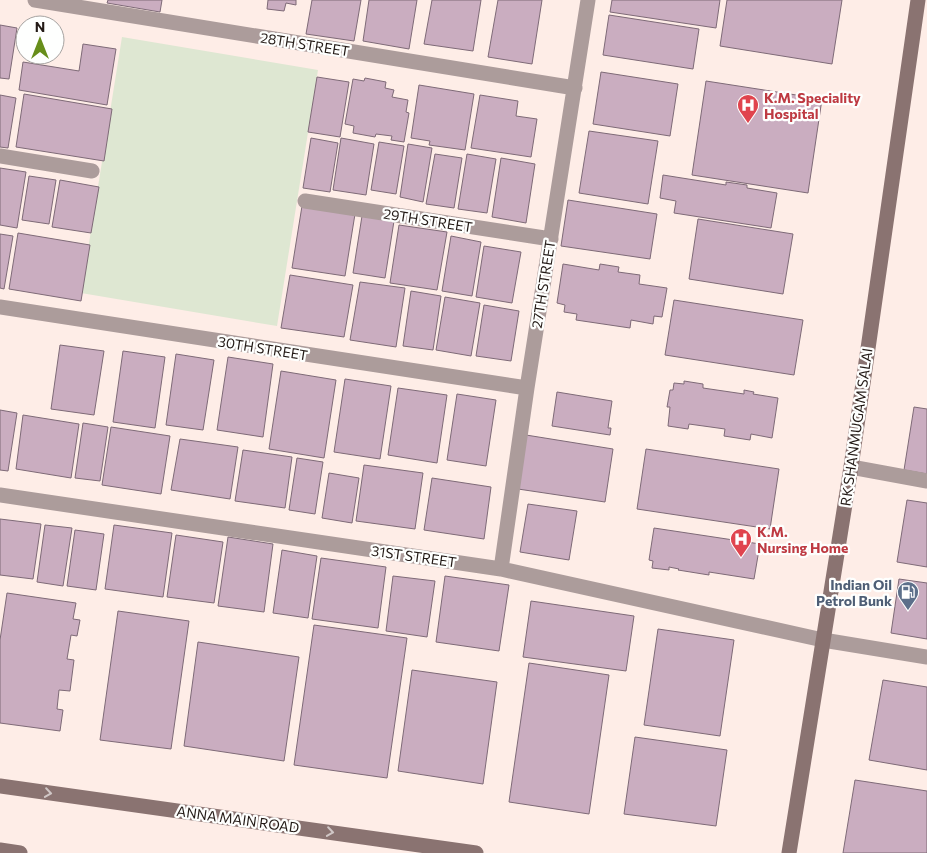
<svg xmlns="http://www.w3.org/2000/svg" width="927" height="853" viewBox="0 0 927 853" font-family="Commissioner,sans-serif">
<rect width="100%" height="100%" fill="#feede7"/>
<path fill="#dee7d2" d="M 122,37 L 318,70 L 277,326 L 81,293 Z"/>
<path fill="#caadc0" stroke="#7e6a77" d="M 108,0 L 162,0 L 160,12 L 107,3 Z
M 268,0 L 296,0 L 296,5 L 286,3 L 284,11 L 267,9 Z
M 312,0 L 361,0 L 354,41 L 306,34 Z
M 369,0 L 417,0 L 409,49 L 363,41 Z
M 432,0 L 481,0 L 473,51 L 424,44 Z
M 498,0 L 542,0 L 532,64 L 488,57 Z
M 612,0 L 720,0 L 716,28 L 610,12 Z
M 727,0 L 842,0 L 832,64 L 720,46 Z
M 609,15 L 699,29 L 693,69 L 603,55 Z
M 0,25 L 17,28 L 9,79 L 0,78 Z
M 83,44 L 116,49 L 107,105 L 19,90 L 23,62 L 79,71 Z
M 601,72 L 678,84 L 670,136 L 593,124 Z
M 317,77 L 349,82 L 340,137 L 308,132 Z
M 365,78 L 386,82 L 385,88 L 394,90 L 392,97 L 408,100 L 406,112 L 409,113 L 404,142 L 391,140 L 392,136 L 376,134 L 375,137 L 353,133 L 354,126 L 345,124 L 353,79 L 364,81 Z
M 706,81 L 822,99 L 808,193 L 692,175 Z
M 419,85 L 474,94 L 465,150 L 429,145 L 430,141 L 411,138 Z
M 24,94 L 112,109 L 104,161 L 16,147 Z
M 0,95 L 16,98 L 8,148 L 0,147 Z
M 480,95 L 518,101 L 516,116 L 537,119 L 531,157 L 471,148 Z
M 589,131 L 658,141 L 648,204 L 579,193 Z
M 311,138 L 338,143 L 330,192 L 303,188 Z
M 341,138 L 374,144 L 366,195 L 333,190 Z
M 379,142 L 404,146 L 396,194 L 371,190 Z
M 408,144 L 432,148 L 423,202 L 400,197 Z
M 435,154 L 462,158 L 454,208 L 426,204 Z
M 467,154 L 496,159 L 487,213 L 458,209 Z
M 501,158 L 535,164 L 526,223 L 492,217 Z
M 0,168 L 26,172 L 17,228 L 0,225 Z
M 663,175 L 726,185 L 726,182 L 747,185 L 747,188 L 777,193 L 771,228 L 674,213 L 676,201 L 660,198 Z
M 29,176 L 56,180 L 49,224 L 22,220 Z
M 60,180 L 99,187 L 91,233 L 52,227 Z
M 568,200 L 657,214 L 650,259 L 561,246 Z
M 302,206 L 355,214 L 345,276 L 292,268 Z
M 362,216 L 394,221 L 385,278 L 353,273 Z
M 698,219 L 793,234 L 783,294 L 689,279 Z
M 399,225 L 447,232 L 437,290 L 390,283 Z
M 18,233 L 90,245 L 81,301 L 9,289 Z
M 0,234 L 13,236 L 4,289 L 0,288 Z
M 451,236 L 481,242 L 472,296 L 442,291 Z
M 484,246 L 521,252 L 512,303 L 476,297 Z
M 563,264 L 599,270 L 600,264 L 619,267 L 618,272 L 640,275 L 639,284 L 667,288 L 662,317 L 654,316 L 653,324 L 631,320 L 630,328 L 576,320 L 577,314 L 564,312 L 565,305 L 557,303 Z
M 290,275 L 353,285 L 344,337 L 281,328 Z
M 360,282 L 405,288 L 396,347 L 350,340 Z
M 411,291 L 441,296 L 433,350 L 403,346 Z
M 445,297 L 480,303 L 471,356 L 436,350 Z
M 674,300 L 803,320 L 794,375 L 665,355 Z
M 484,305 L 519,311 L 511,361 L 476,356 Z
M 60,345 L 104,351 L 94,415 L 51,409 Z
M 123,351 L 165,357 L 155,428 L 113,422 Z
M 176,354 L 214,360 L 203,430 L 166,425 Z
M 228,357 L 273,364 L 263,437 L 217,430 Z
M 281,371 L 336,380 L 324,458 L 269,449 Z
M 345,379 L 391,386 L 380,459 L 334,452 Z
M 684,381 L 703,384 L 703,388 L 744,394 L 744,390 L 754,392 L 753,394 L 778,398 L 772,438 L 751,434 L 750,440 L 724,436 L 725,429 L 689,424 L 688,429 L 668,426 L 670,407 L 667,407 L 670,390 L 673,390 L 674,383 L 684,384 Z
M 398,388 L 447,395 L 437,463 L 388,455 Z
M 557,392 L 612,401 L 608,428 L 611,428 L 610,435 L 552,426 Z
M 457,394 L 496,400 L 486,466 L 447,460 Z
M 914,407 L 927,409 L 927,474 L 904,470 Z
M 0,410 L 17,413 L 8,471 L 0,470 Z
M 23,415 L 79,424 L 71,478 L 16,469 Z
M 83,423 L 108,427 L 100,481 L 75,478 Z
M 111,427 L 170,436 L 161,494 L 102,485 Z
M 526,435 L 613,449 L 605,502 L 518,489 Z
M 180,439 L 238,447 L 230,499 L 171,490 Z
M 646,449 L 779,469 L 770,529 L 637,509 Z
M 243,450 L 292,457 L 285,508 L 235,501 Z
M 297,458 L 323,462 L 315,514 L 289,510 Z
M 364,465 L 423,473 L 415,529 L 356,521 Z
M 329,473 L 359,478 L 352,523 L 322,518 Z
M 432,478 L 491,487 L 484,539 L 424,530 Z
M 907,500 L 927,503 L 927,567 L 897,562 Z
M 528,504 L 577,511 L 569,560 L 520,552 Z
M 0,519 L 41,524 L 33,579 L 0,575 Z
M 45,525 L 72,528 L 63,586 L 37,582 Z
M 114,525 L 172,533 L 163,597 L 105,589 Z
M 654,528 L 760,544 L 754,579 L 709,572 L 709,575 L 678,570 L 679,569 L 669,567 L 669,570 L 652,568 L 653,561 L 649,560 Z
M 75,530 L 104,534 L 96,590 L 67,586 Z
M 176,535 L 223,542 L 214,603 L 167,597 Z
M 228,537 L 273,544 L 264,612 L 218,606 Z
M 282,550 L 317,556 L 308,618 L 273,613 Z
M 321,558 L 386,567 L 378,628 L 312,619 Z
M 393,576 L 435,581 L 427,637 L 386,631 Z
M 445,576 L 509,585 L 499,651 L 436,642 Z
M 899,579 L 927,583 L 927,639 L 891,633 Z
M 7,593 L 76,603 L 73,619 L 80,620 L 77,636 L 71,635 L 67,659 L 74,660 L 70,691 L 59,690 L 57,709 L 63,710 L 60,731 L 0,723 L 0,640 Z
M 531,601 L 634,616 L 626,671 L 523,657 Z
M 118,611 L 189,621 L 171,749 L 100,740 Z
M 314,625 L 407,638 L 387,778 L 294,765 Z
M 658,629 L 734,640 L 720,736 L 644,725 Z
M 198,642 L 299,657 L 284,761 L 184,746 Z
M 529,663 L 609,675 L 589,814 L 509,802 Z
M 412,670 L 497,682 L 483,784 L 398,771 Z
M 883,680 L 927,687 L 927,770 L 869,760 Z
M 635,737 L 727,750 L 716,826 L 624,814 Z
M 855,780 L 927,791 L 927,853 L 843,853 Z"/>
<g fill="none" stroke-linecap="round" stroke-linejoin="round">
<path stroke="#ac9c9b" stroke-width="15" d="M 35,0 L 575,88
M 0,156 L 92,171
M 305,201 L 551,239
M 0,307 L 527,388
M 851,467 L 927,481
M 0,495 L 501,569 L 823,640 L 927,657
M 501,569 L 527,388 L 588,0"/>
<path stroke="#8a7371" stroke-width="15" d="M 0,786 L 476,853
M 0,850 L 20,853
M 789,853 L 851,467 L 918,0"/>
</g>
<defs><path id="oneway-chevron" d="M-2-3.5L2.5 0L-2 3.5" fill="none" stroke-width="1.6" stroke-linecap="round" stroke-linejoin="round" transform="scale(1.25)"/></defs>
<g stroke="#d0c7c6">
<use href="#oneway-chevron" transform="translate(48 793) rotate(8)"/>
<use href="#oneway-chevron" transform="translate(330 832) rotate(8)"/>
</g>
<defs>
<g id="hospital-pin" transform="scale(1.125)"><path d="M0 17L-7.5 6A9.5 9.5 0 1 1 7.5 6Z" fill="#e0444e" stroke="#fefffe"/><path d="M-5-5h3v3.5h4V-5h3V5h-3V1.5h-4V5h-3Z" fill="#fff"/></g>
<g id="fuel-pin" transform="scale(1.125)"><path d="M0 17L-7.5 6A9.5 9.5 0 1 1 7.5 6Z" fill="#5c6f8a" stroke="#fefffe"/><path d="M-5.5-6h7V0h2V4h1.3V-2.5L3-4.5l.8-.8L6-3V5H2.5V1h-1V6h-7ZM-4.2-4.7v3.2H.2V-4.7Z" fill="#fff"/></g>
</defs>
<g fill-rule="evenodd">
<use href="#hospital-pin" x="748" y="105"/>
<use href="#hospital-pin" x="741" y="539"/>
<use href="#fuel-pin" x="908" y="592"/>
</g>
<g text-anchor="middle" dominant-baseline="central" stroke-width="4.5" stroke-linejoin="round" paint-order="stroke">
<g font-size="14" fill="#231a16" stroke="#fefffe">
<text transform="translate(305 44) rotate(9)">28TH STREET</text>
<text transform="translate(428 220) rotate(9)">29TH STREET</text>
<text transform="translate(543 284) rotate(-81)">27TH STREET</text>
<text transform="translate(263 348) rotate(9)">30TH STREET</text>
<text transform="translate(856 427) rotate(-82)">RK SHANMUGAM SALAI</text>
<text transform="translate(414 556) rotate(8)">31ST STREET</text>
<text transform="translate(238 819) rotate(8)">ANNA MAIN ROAD</text>
</g>
<g font-size="14" font-weight="bold" fill="#be3a42" stroke="#fefffe" text-anchor="start">
<text x="764" y="97">K.M. Speciality<tspan x="764" dy="16">Hospital</tspan></text>
<text x="757" y="531">K.M.<tspan x="757" dy="16">Nursing Home</tspan></text>
</g>
<g font-size="14" font-weight="bold" fill="#4e5e75" stroke="#fefffe" text-anchor="end">
<text x="892" y="584">Indian Oil<tspan x="892" dy="16">Petrol Bunk</tspan></text>
</g>
</g>
<g transform="translate(40 40)"><circle r="24" fill="#fefffe" stroke="#a6a3a1"/>
<path d="M0-4L9 19L0 12L-9 19Z" fill="#678e1a"/>
<text y="-8" font-size="14" font-weight="bold" text-anchor="middle" fill="#231a16">N</text>
</g>
</svg>
